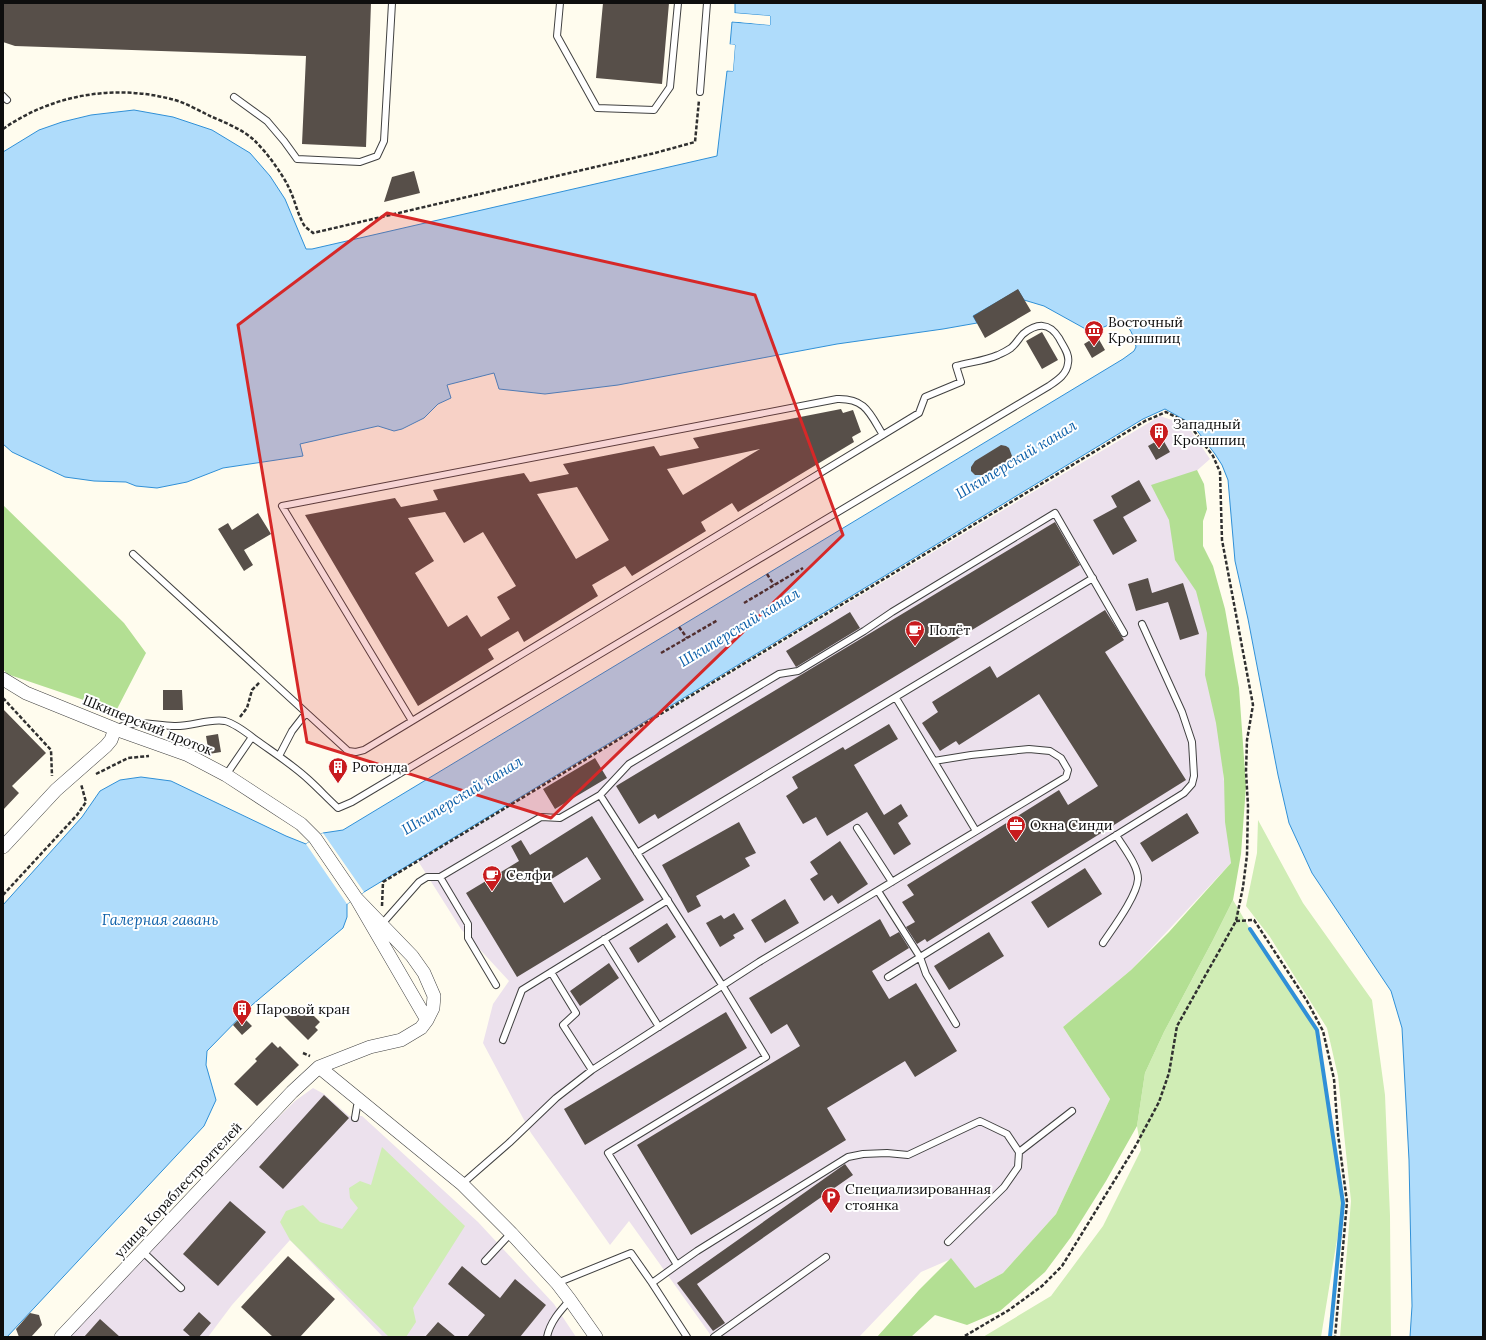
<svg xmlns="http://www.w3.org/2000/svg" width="1486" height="1340" viewBox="0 0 1486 1340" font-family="Lora,serif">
<rect width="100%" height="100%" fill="#fffcee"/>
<path fill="#ece1ed" d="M 1160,416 L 1187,425 L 1210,459 L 1193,474 L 1209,608 L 1231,863 L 1131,970 L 1063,1027 L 1110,1099 L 1056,1214 L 1003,1273 L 975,1288 L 951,1259 L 921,1272 L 859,1337 L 712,1337 L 629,1221 L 610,1245 L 531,1133 L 483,1043 L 493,1004 L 509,981 L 461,929 L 418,861 Z
M 313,1088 L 324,1094 L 349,1116 L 362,1116 L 478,1222 L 554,1304 L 576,1337 L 383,1337 L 290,1240 L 232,1305 L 208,1337 L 69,1337 L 212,1183 L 295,1101 Z"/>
<path fill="#d0edb5" d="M 1258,820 L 1303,903 L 1372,1000 L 1385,1095 L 1390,1216 L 1391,1337 L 1340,1337 L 1351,1201 L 1338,1076 L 1327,1028 L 1270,937 L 1246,906 L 1257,853 Z
M 1233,900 L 1250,929 L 1317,1030 L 1343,1203 L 1321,1337 L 1161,1337 L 1159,1336 L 1155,1337 L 983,1337 L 1051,1296 L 1103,1226 L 1141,1150 L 1137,1126 L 1145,1073 L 1164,1032 L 1213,940 Z
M 382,1147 L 465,1226 L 413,1308 L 416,1322 L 406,1337 L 389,1337 L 290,1240 L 280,1222 L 286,1211 L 303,1205 L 320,1222 L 342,1229 L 358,1208 L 350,1198 L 349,1188 L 360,1181 L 371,1185 Z"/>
<path fill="#b3df93" d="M 1197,470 L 1204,484 L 1207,509 L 1203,521 L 1203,546 L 1213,566 L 1225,609 L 1239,688 L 1246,786 L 1241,854 L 1233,900 L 1213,940 L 1164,1032 L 1145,1073 L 1137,1126 L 1106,1181 L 1071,1237 L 1045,1272 L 1000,1311 L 967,1325 L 935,1315 L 911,1337 L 877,1337 L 919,1290 L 951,1258 L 975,1288 L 1003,1273 L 1056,1214 L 1110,1099 L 1063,1027 L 1131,970 L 1169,932 L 1231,863 L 1225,822 L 1224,779 L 1216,723 L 1205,675 L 1207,633 L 1196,591 L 1175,560 L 1169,520 L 1151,485 Z
M 3,505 L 124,623 L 146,653 L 116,711 L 7,674 L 3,669 Z"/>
<path fill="#afdcfb" stroke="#3090d7" d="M 735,3 L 1483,3 L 1483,1337 L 1410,1337 L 1412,1306 L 1409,1160 L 1402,1028 L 1391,991 L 1312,873 L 1289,823 L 1278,775 L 1248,619 L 1235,561 L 1228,480 L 1222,465 L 1215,454 L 1192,424 L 1165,409 L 1143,419 L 364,892 L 347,904 L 347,917 L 343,928 L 252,1005 L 207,1051 L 206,1065 L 216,1100 L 204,1126 L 7,1337 L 3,1337 L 3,905 L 82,817 L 100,791 L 120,780 L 141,777 L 171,781 L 286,836 L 306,844 L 323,833 L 343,830 L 1123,359 L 1134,351 L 1136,347 C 1134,337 1130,324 1119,321 L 1091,332 L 1044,306 L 1024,300 L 1018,290 L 973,316 L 977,323 L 943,329 L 837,344 L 618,385 L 545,394 L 499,389 L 494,373 L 447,385 L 451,398 L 438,404 L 424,418 L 402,429 L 394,431 L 378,426 L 300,444 L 303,456 L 223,468 L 187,482 L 157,488 L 136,486 L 126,482 L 94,481 L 65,477 L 12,452 L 3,444 L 3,152 L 39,130 L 62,122 L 91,115 L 134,110 L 173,117 L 212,130 L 250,153 L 270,176 L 285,199 L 306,249 L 312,249 L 717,156 L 727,71 L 733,71 L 735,45 L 730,45 L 732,22 L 770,25 L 770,16 L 735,13 Z"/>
<path fill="#fffcee" d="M 733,13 L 770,16 L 770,25 L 731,21 L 732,20 L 768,23 L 768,18 L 734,15 Z
M 728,44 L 735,45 L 733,71 L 725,70 L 727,69 L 731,69 L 733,47 L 729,46 Z
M 323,833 L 364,892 L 347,904 L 306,844 Z"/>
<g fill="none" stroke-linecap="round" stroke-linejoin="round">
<path stroke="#3090d7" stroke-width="4" d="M 1250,929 L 1317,1030 L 1343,1203 L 1330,1337"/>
</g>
<path fill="#574f49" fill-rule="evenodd" d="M 3,3 L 371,3 L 366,147 L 302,144 L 306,56 L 15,46 L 3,42 Z
M 603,3 L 669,3 L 662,84 L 596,78 Z
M 414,171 L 420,193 L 384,202 L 392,177 Z
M 1018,289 L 1031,311 L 985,338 L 973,316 Z
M 1042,332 L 1058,360 L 1042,369 L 1026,341 Z
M 1097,336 L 1105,350 L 1092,358 L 1084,344 Z
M 841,409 L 843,413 L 853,410 L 861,432 L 852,437 L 854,442 L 738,512 L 732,503 L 701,522 L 706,531 L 632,576 L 625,566 L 592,585 L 598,596 L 524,642 L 518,631 L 488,649 L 494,659 L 418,706 L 305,515 L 395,498 L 401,507 L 438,500 L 433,490 L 524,473 L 530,482 L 569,474 L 563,464 L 654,446 L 660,456 L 699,448 L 693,438 ZM 760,449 L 683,495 L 667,469 ZM 577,487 L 609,540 L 576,559 L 537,494 ZM 445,512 L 464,543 L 483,532 L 516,586 L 497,597 L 510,619 L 481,637 L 467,615 L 448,627 L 415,573 L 434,561 L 408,518 Z
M 1162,438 L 1170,452 L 1156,460 L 1148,446 Z
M 1001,445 L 1006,446 L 1009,448 L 1012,456 L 1010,460 L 983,475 L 975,475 L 971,471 L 971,467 L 975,461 Z
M 1139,480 L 1151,501 L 1123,517 L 1137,541 L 1113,555 L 1093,520 L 1117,507 L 1111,496 Z
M 258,513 L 271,534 L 244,550 L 253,565 L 244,571 L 218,529 L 228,523 L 232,530 Z
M 1055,522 L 1080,565 L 658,819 L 655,814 L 639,824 L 616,786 Z
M 1148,578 L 1152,593 L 1183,583 L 1199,634 L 1180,640 L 1168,602 L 1136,611 L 1128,584 Z
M 1105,610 L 1124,640 L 1105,652 L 1186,780 L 927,942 L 925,939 L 917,944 L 906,927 L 915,922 L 902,902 L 914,895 L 907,885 L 1059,790 L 1068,805 L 1098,786 L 1039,694 L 959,745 L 956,741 L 940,751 L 922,723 L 938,712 L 932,702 L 990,666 L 997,678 Z
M 850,612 L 860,628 L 796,667 L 786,651 Z
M 163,690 L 182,690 L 183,710 L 163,710 Z
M 3,709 L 46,753 L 12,786 L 19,793 L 3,810 Z
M 889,724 L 898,739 L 854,765 L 884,815 L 901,804 L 908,816 L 898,823 L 911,844 L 894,855 L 867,812 L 827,836 L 816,817 L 803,824 L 786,796 L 798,788 L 792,777 L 843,747 L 845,750 Z
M 218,734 L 221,752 L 209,754 L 206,736 Z
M 595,758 L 607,778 L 555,809 L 543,789 Z
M 1187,813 L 1199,833 L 1152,862 L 1140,843 Z
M 592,816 L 644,900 L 517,977 L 466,893 L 519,861 L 511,846 L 521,840 L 530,855 ZM 587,857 L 601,879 L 564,903 L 550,880 Z
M 739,822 L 756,853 L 745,858 L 750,866 L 696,896 L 701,906 L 688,913 L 662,865 Z
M 840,841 L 868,884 L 838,904 L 832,895 L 824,901 L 810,879 L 818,874 L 810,862 Z
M 1085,868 L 1102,894 L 1048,928 L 1031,902 Z
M 785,899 L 799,923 L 765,943 L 751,920 Z
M 734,913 L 744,929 L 733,935 L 735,938 L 720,947 L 706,923 L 721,915 L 724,919 Z
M 880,919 L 890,937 L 899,932 L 909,948 L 872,971 L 889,999 L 916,983 L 957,1051 L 915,1077 L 905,1061 L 827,1108 L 846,1140 L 691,1235 L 637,1145 L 800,1046 L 787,1024 L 771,1034 L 749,998 Z
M 667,923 L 676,937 L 638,963 L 629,948 Z
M 989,932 L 1004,956 L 949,990 L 934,966 Z
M 609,963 L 619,978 L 580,1006 L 570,991 Z
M 295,1005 L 301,1011 L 305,1007 L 320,1022 L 315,1027 L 318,1030 L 308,1040 L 284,1016 Z
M 726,1012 L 747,1048 L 585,1145 L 564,1109 Z
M 242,1016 L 252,1026 L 242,1035 L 233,1025 Z
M 272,1042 L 278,1048 L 280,1046 L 299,1065 L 257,1106 L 234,1084 L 257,1061 L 255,1059 Z
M 324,1095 L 349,1118 L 283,1189 L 259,1167 Z
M 845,1164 L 853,1175 L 697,1284 L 725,1323 L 713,1331 L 677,1283 Z
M 230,1201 L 266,1232 L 218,1286 L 183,1254 Z
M 288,1256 L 335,1299 L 300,1337 L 273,1337 L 241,1307 Z
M 462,1266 L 500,1298 L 515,1279 L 546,1305 L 520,1337 L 467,1337 L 485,1315 L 448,1284 Z
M 199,1312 L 211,1323 L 199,1337 L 191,1337 L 183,1330 Z
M 30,1313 L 39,1315 L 42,1325 L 31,1337 L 19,1337 L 16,1329 Z
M 100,1319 L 120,1337 L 84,1337 Z
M 438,1322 L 456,1337 L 425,1337 Z"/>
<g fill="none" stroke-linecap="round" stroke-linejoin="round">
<g stroke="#414141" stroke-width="8">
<path id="service" d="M 560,3 L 557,36 L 597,108 L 654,110 L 670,87 L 678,3
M 700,92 L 707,3
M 3,96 L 7,100
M 234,97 L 267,121 L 284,141 L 297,159 L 360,162 L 377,156 L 384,141 L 392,3
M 133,554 L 348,751 L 356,752 L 364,750 L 412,721 L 282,506 L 837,399 C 866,398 870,414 883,435
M 896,698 L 976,831
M 117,728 C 140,719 151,725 174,726 C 190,727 210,718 225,721 C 236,724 247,733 256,740 C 274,753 293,765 309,780 C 319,789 328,799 338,808 L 352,802 L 1049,386 C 1058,380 1067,374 1068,363 C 1070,354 1063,346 1059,338 C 1049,322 1037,323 1023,334 C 1019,338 1016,344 1011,348 C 1007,351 1002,353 998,355 C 985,361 970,362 956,366 L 961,382 L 925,397 L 919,413 L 412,721
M 279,756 L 292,731 L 306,713
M 226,775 L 252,737
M 600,795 L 722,985 L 766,1057 L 608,1153 L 677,1265 L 652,1283 L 687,1337
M 857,828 L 892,882
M 637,853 L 1093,578
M 440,877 L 468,924 L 468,938 L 496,985
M 878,891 L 920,957 L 926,974 L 956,1024
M 381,925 L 419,882 L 427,877 L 440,877 L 541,817 L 560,818 L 600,795 L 629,764 L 779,674 L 798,671 L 864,631 L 892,612 L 1055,513 L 1124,633
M 604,939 L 659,1027
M 1103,943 C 1113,928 1137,896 1138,879 C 1138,865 1123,847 1116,835
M 551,972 L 576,1013 L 563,1025 L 592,1070
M 888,977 L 1184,793 L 1192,784 L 1194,776 L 1192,742 L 1182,712 L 1142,624
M 503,1040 L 522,990 L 668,900
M 355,1118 L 357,1106 L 361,1101
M 1019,1152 L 1072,1111
M 462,1184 L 509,1143 L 556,1098 L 592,1070 L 759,962 L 1066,777 L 1068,770 L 1061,758 L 1050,751 L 1029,749 L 971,755 L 934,761
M 142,1251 L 181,1288
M 485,1261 L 511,1233
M 677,1265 L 697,1251 L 848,1157 L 863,1154 L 887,1153 L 908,1155 L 980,1121 L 1007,1134 L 1019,1152 L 1018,1167 L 1004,1187 L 948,1242
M 557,1283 L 631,1253 L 652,1283
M 547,1337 C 550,1322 560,1311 570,1300
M 714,1337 L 826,1257"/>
</g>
<g stroke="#414141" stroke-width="14">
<path id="minor" d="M 3,679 L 26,693 L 115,729 L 188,755 L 226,775 L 301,824 L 315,838 L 356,898 L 427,1020
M 3,847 L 56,790 L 106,746 L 111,740 L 115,729
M 319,1067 L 462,1184 L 511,1233 L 557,1283 L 570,1300 L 596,1337
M 61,1337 L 292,1092 L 319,1067 L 370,1047 L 401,1040 L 421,1028 L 427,1020 L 433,1008 L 434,996 L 424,973 L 412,956 L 356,898"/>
</g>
<path stroke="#303030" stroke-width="2.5" stroke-dasharray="4 2" stroke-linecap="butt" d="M 3,129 C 51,95 114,84 171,99 C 184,102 198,110 210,116 C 224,122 244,130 255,141 C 267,153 282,173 289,188 C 295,200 297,213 304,225 C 306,228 310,230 313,233 L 655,153 L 695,142 L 699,100
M 767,574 L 774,585
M 744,603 L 803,568
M 679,627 L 687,638
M 661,653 L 718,620
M 3,698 L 51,750 L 52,776
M 240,717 L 247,708 L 252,690 L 260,682
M 96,774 L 128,758 L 149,756
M 3,895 L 77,815 L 86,802 L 81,784
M 382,906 L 383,882 L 1145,421 L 1166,412 L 1188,423 L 1213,456 L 1220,472 L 1222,540 L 1253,705 L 1247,740 L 1246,771 L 1248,806 L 1247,855 L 1243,887 L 1236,921 L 1177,1026 L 1169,1073 L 1159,1102 L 1135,1147 L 1062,1266 L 1042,1286 L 1009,1310 L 963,1337
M 1236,921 L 1254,920 L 1307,1001 L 1323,1031 L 1334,1079 L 1338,1134 L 1347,1202 L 1335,1337
M 303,1053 L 310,1056"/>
<use href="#service" stroke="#fff" stroke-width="6"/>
<use href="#minor" stroke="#fff" stroke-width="13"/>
</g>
<path fill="#d62828" fill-opacity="0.2" stroke="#d62828" stroke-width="3" stroke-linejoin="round" d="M 387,213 L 755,295 L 843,535 L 551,818 L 307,742 L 238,325 Z"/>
<defs>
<g id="museum-pin" transform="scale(1)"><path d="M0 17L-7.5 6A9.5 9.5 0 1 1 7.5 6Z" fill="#c81b1e" stroke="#fff"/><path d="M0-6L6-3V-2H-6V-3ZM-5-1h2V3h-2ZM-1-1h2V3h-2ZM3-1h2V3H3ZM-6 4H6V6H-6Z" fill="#fff"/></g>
<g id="building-pin" transform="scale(1)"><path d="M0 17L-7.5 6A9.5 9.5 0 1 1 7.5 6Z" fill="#c81b1e" stroke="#fff"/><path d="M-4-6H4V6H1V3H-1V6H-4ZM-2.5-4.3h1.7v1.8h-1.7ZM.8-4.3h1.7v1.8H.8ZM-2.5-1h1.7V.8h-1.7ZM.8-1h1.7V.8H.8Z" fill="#fff"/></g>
<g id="cafe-pin" transform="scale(1)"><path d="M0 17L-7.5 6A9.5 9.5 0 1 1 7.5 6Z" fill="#c81b1e" stroke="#fff"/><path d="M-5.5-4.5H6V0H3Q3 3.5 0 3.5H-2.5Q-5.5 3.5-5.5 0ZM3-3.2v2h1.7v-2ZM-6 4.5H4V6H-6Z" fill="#fff"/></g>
<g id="office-pin" transform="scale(1)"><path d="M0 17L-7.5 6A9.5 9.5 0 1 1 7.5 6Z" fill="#c81b1e" stroke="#fff"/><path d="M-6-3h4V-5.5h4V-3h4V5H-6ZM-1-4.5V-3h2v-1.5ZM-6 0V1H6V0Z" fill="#fff"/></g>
<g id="parking-pin" transform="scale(1)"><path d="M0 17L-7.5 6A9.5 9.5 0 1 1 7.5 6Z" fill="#c81b1e" stroke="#fff"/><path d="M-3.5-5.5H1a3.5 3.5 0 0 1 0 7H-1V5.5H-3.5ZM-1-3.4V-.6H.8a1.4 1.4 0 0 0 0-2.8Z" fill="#fff"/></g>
</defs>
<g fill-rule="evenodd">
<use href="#museum-pin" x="1094" y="330"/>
<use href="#building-pin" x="1159" y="432"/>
<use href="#cafe-pin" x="915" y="630"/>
<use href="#building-pin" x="338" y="767"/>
<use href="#office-pin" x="1016" y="825"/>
<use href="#cafe-pin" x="492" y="875"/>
<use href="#building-pin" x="242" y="1009"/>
<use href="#parking-pin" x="831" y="1197"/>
</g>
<g text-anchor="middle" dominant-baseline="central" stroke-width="4" stroke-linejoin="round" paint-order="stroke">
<g font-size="14" fill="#0e0e0e" stroke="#fff" text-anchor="start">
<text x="1108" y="322">Восточный<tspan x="1108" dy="16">Кроншпиц</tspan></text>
<text x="1173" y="424">Западный<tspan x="1173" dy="16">Кроншпиц</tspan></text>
<text x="929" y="630">Полёт</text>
<text x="352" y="767">Ротонда</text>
<text x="1030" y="825">Окна Синди</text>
<text x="506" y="875">Селфи</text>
<text x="256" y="1009">Паровой кран</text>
<text x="845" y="1189">Специализированная<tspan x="845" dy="16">стоянка</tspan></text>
</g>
<g font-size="14" fill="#0e0e0e" stroke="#fff">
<text transform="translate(148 725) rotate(22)">Шкиперский проток</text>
<text transform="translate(178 1190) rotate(-47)">улица Кораблестроителей</text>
</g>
<g font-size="15" font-style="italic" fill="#0d60a9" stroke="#fff">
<text transform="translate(1016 459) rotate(-31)">Шкиперский канал</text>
<text transform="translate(739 627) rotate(-31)">Шкиперский канал</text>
<text transform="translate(462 795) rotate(-31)">Шкиперский канал</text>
<text x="160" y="919">Галерная гавань</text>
</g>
</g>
<rect width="1486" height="1340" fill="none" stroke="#0e0e0e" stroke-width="8"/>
</svg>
